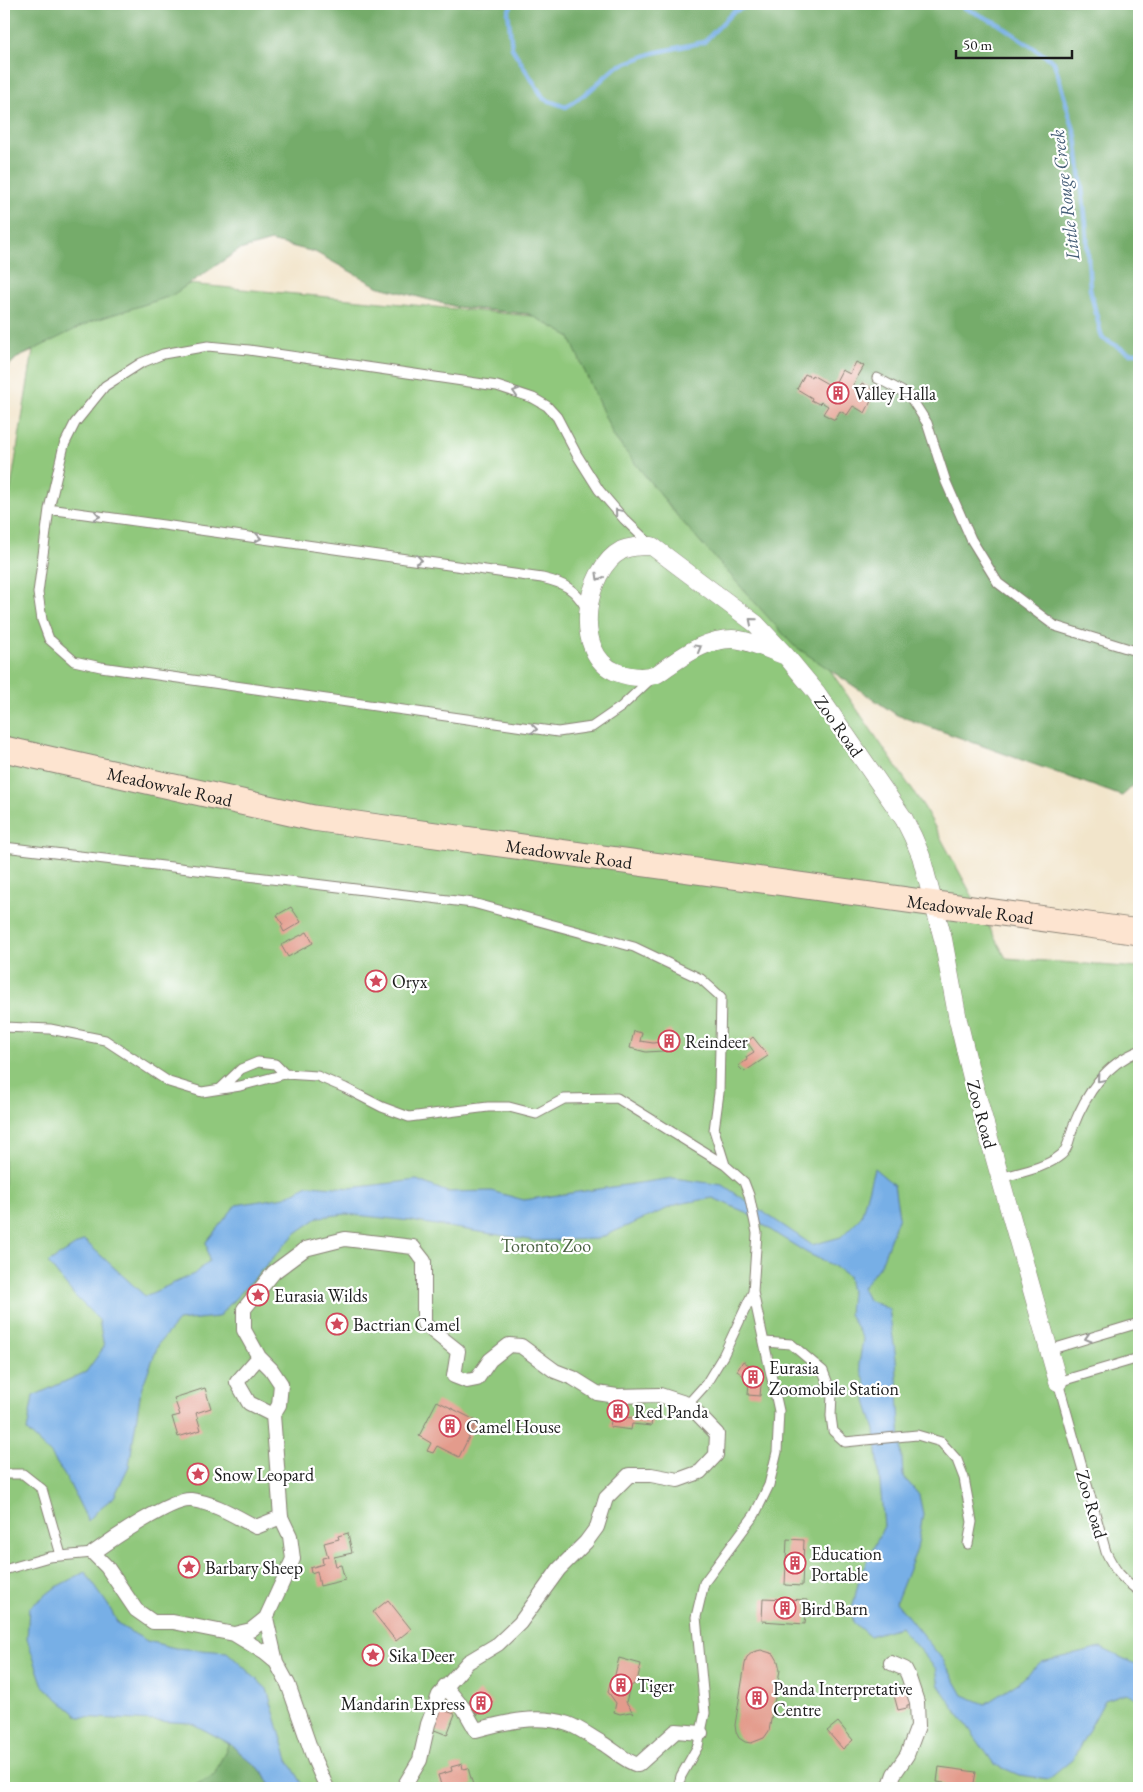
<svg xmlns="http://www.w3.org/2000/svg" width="1143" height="1792" viewBox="0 0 1143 1792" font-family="'EB Garamond',serif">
<rect width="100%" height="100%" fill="#fff"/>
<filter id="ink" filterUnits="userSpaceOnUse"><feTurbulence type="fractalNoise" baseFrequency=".02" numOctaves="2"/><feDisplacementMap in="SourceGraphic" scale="10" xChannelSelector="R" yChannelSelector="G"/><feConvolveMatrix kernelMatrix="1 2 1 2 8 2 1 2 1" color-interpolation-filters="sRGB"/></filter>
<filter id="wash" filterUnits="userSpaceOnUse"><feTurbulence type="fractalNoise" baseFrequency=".0096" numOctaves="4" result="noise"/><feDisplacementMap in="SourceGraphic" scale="20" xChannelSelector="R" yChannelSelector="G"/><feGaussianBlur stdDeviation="1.12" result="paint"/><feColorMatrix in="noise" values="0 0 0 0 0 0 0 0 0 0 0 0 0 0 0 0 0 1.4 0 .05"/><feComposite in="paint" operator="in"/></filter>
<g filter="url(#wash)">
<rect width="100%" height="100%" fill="#f2e5cb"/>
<path fill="#90c87b" stroke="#56724c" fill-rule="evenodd" d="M 4,4 L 1139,4 L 1139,780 L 1122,796 L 897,715 L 830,670 L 924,807 L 1006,958 L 1139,968 L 1139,1788 L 4,1788 L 4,530 L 33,351 L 17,358 L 4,370 ZM 271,241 L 315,252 L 377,286 L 457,307 L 528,314 L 532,316 L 188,284 L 239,250 Z"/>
<path fill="#74ac6b" stroke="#486444" d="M 4,4 L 1139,4 L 1139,780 L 1122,796 L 897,715 L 793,645 L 679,518 L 614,437 L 569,336 L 529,314 L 457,307 L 377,286 L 315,252 L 271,241 L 239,250 L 171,296 L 90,322 L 17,358 L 4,370 Z
M 229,1743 L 265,1774 L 272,1788 L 190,1788 L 214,1775 Z"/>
<path fill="#77afe6" stroke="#4a6681" d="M 874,1168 L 894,1185 L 899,1216 L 881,1264 L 862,1288 L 868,1300 L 889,1309 L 896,1359 L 903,1476 L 919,1495 L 923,1514 L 917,1549 L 896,1602 L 943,1660 L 963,1695 L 985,1704 L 1018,1683 L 1042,1662 L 1101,1648 L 1139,1666 L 1139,1700 L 1127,1693 L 1105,1700 L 1073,1759 L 1049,1779 L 1019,1775 L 994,1764 L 939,1686 L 936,1669 L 900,1627 L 869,1636 L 853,1622 L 852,1609 L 860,1576 L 884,1526 L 875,1430 L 866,1401 L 867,1387 L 859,1364 L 863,1339 L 849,1314 L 851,1292 L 848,1276 L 834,1266 L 807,1253 L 778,1235 L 745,1212 L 713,1198 L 678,1204 L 597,1239 L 536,1241 L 411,1221 L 346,1214 L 319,1217 L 296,1233 L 218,1317 L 178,1321 L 159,1343 L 141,1390 L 129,1466 L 114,1497 L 100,1508 L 88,1521 L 68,1481 L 51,1454 L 27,1431 L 33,1396 L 86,1372 L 104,1347 L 99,1320 L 74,1295 L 48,1263 L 84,1240 L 145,1296 L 194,1274 L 209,1261 L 206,1242 L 236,1205 L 285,1197 L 308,1185 L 350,1188 L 417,1180 L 447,1192 L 491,1191 L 524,1200 L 673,1178 L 723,1185 L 812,1245 L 841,1237 L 861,1217 Z
M 85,1572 L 108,1605 L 119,1625 L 147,1641 L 175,1648 L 227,1652 L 267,1689 L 288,1760 L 305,1788 L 272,1788 L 265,1774 L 229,1743 L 191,1723 L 79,1717 L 43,1686 L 27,1639 L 29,1608 L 56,1587 Z"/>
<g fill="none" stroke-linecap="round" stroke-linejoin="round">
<path stroke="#77afe6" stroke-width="4.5" d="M 512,4 L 508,12 L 512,48 L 544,99 L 566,107 L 588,92 L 616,67 L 653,53 L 704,42 L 733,12 L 753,4
M 956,4 L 997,23 L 1054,62 L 1076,137 L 1086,224 L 1090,289 L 1102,338 L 1130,353 L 1139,353"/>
</g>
<g id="blocks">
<path fill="#e39b8c" d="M 856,362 L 864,366 L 853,385 L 859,388 L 862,383 L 874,390 L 871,396 L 873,397 L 865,413 L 853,406 L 847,415 L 840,411 L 835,420 L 823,414 L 828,406 L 821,402 L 819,404 L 811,400 L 812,398 L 797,389 L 805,374 L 811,377 L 812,375 L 833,387 L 842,370 L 850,374 Z
M 291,907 L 301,922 L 284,932 L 281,926 L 283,925 L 277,915 Z
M 307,932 L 313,943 L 288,957 L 281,945 Z
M 671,1030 L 677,1046 L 663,1051 L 646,1052 L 630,1048 L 634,1031 L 642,1033 L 640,1041 L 653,1043 L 667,1041 L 664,1033 Z
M 753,1037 L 768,1056 L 744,1072 L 738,1066 L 747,1060 L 746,1057 L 754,1052 L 747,1042 Z
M 743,1361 L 762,1374 L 760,1396 L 748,1395 L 749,1380 L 737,1371 Z
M 205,1388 L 211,1408 L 196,1413 L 201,1430 L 178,1437 L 172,1417 L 180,1415 L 174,1398 Z
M 437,1401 L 477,1421 L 459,1457 L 437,1446 L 433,1453 L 427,1451 L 431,1443 L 419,1436 Z
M 614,1401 L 625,1402 L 624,1417 L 652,1420 L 651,1426 L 632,1424 L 631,1430 L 610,1427 Z
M 348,1533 L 352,1553 L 334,1557 L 336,1566 L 341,1565 L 345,1580 L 320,1586 L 317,1571 L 311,1573 L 310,1568 L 323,1564 L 322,1558 L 328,1557 L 324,1543 L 339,1539 L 338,1536 Z
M 787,1539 L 804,1540 L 802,1586 L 785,1585 Z
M 763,1598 L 807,1600 L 805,1624 L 762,1621 Z
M 388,1600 L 411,1629 L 396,1641 L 373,1612 Z
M 761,1650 L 774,1654 L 778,1661 L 780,1670 L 769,1731 L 764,1738 L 751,1743 L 745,1742 L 739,1738 L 736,1732 L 735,1725 L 745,1664 L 747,1657 L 753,1652 Z
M 619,1658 L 641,1664 L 637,1682 L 630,1687 L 626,1702 L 634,1714 L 630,1712 L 620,1714 L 614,1712 L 616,1703 L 608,1692 L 610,1683 L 613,1683 Z
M 902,1685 L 902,1688 L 908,1686 L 913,1704 L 907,1705 L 907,1708 L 898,1710 L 892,1688 Z
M 479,1691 L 493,1703 L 483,1714 L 481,1712 L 478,1715 L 469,1707 L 472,1704 L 469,1702 Z
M 440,1709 L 455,1714 L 447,1735 L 432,1729 Z
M 838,1722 L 853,1740 L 843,1749 L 827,1731 Z
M 462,1764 L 463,1769 L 468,1768 L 473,1785 L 461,1788 L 442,1788 L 438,1775 L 452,1771 L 451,1767 Z
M 939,1767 L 976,1772 L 973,1788 L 944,1788 L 944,1783 L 937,1782 Z"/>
</g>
</g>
<g filter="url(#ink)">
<use href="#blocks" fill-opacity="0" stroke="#878074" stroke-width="1"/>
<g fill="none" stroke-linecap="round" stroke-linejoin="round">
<g stroke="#878074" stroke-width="11">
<path id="service" d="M 877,378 L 909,395 L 927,423 L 946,482 L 971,539 L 998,583 L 1055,626 L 1139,652
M 49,509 L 542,578 C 564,583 575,589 586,608
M 651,545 L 624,519 L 599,490 L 577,455 L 557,417 L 547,406 L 533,398 L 497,386 L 249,350 L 208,346 L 163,354 L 141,363 L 105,386 L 75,423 L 64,445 L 49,509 L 38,593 L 42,620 L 49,639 L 74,661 L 101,667 L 558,732 L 592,727 L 621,707 L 653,677
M 4,847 L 473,903 L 634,947 L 701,979 L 721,997 L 719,1093 L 714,1130 L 725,1165 L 744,1182 L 749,1195 L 757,1233 L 753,1292 L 779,1411 L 777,1452 L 769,1485 L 755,1514 L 704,1583 L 696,1617 L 705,1713 L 698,1746 L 681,1776 L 678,1788
M 4,1027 L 50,1029 L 105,1040 L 169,1082 L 202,1092 L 240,1086 L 285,1074 L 317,1076 L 345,1088 L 382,1107 L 409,1117 L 488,1107 L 509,1107 L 536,1114 L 564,1099 L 617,1098 L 725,1165
M 220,1089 L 241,1069 L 258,1062 L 275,1064 L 285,1074
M 1000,1178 C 1020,1172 1044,1169 1061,1155 C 1068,1150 1070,1136 1073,1127 C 1086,1094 1105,1064 1139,1051
M 765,1342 L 791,1344 L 823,1371 L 832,1394 L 831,1416 L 833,1431 L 845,1442 L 917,1435 L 941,1442 L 957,1460 L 964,1478 L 972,1522 L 968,1544
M 1049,1350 L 1139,1323
M 1139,1358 L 1058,1382 L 1106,1552 C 1115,1571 1122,1579 1139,1591
M 688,1404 L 706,1384 L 723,1356 L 753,1292
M 4,1474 L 23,1474 L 42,1489 L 61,1555
M 4,1570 L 49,1557 L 93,1553"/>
</g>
<g stroke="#878074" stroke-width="16">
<path id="pedestrian" d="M 259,1357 L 271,1369 L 281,1384 L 279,1405 L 273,1415
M 234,1634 L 251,1630 L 266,1618
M 276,1662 L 266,1618 L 293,1559 L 290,1536 L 281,1517
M 445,1686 L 464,1709 L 476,1730 C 506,1722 537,1714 568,1724 C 580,1728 591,1737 602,1743 C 614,1750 624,1761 638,1765 L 676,1731 L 701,1733
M 327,1788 L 314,1759 L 288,1684 L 276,1662 L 265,1653 L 234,1634 L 173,1622 L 153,1622 L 136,1610 L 107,1567 L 93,1553 C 111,1540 172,1498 191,1500 C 215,1503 235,1516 256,1527 L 281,1517 L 273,1415 L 249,1403 L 237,1382 L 259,1357 L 244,1330 L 244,1309 L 274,1272 L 305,1249 L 345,1239 L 413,1247 L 424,1261 L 424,1324 L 458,1351 L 454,1376 L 467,1381 L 477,1379 L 490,1360 L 509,1345 L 521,1346 L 555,1371 L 573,1378 L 597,1393 L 617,1396 L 660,1395 L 688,1404 L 717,1434 L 716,1455 L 700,1472 L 678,1480 L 651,1475 L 629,1475 L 606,1498 L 597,1527 L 586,1542 L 559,1569 L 520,1623 L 498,1644 L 468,1662 L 439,1695 L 428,1724 L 420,1760 L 403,1788
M 889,1788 L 894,1774 L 907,1755 L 918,1726 L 917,1702 L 908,1675 L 905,1669 L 891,1663"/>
</g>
<g stroke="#878074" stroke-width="19">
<path id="minor" d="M 786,656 C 772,651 746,639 732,639 C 710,639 690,651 673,663 C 668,666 662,671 657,674 C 644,679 629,677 616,672 C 572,654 584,570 622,550 C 631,546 643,546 652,546 L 756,624 L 786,656 L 816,692 L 904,819 L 913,837 L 921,856 L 943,939 L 958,1020 L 972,1078 L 1058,1382"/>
</g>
<g stroke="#878074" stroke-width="27">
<g id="secondary">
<path id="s1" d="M 4,749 L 313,818 L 1139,932"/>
</g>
</g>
<use href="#service" stroke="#fff" stroke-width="9"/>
<use href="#pedestrian" stroke="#fff" stroke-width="14"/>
<use href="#minor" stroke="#fff" stroke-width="18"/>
<use href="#secondary" stroke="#fde4d0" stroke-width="25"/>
</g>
<defs><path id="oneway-chevron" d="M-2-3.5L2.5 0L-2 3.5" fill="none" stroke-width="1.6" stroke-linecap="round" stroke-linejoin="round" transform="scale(1.25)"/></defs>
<g stroke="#999">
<use href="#oneway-chevron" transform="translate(516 392) rotate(-162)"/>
<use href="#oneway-chevron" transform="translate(618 512) rotate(-130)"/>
<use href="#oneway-chevron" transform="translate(97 516) rotate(8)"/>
<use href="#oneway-chevron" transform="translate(258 538) rotate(8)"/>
<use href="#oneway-chevron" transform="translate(419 560) rotate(8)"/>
<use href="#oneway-chevron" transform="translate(599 577) rotate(120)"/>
<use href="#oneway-chevron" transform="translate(752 621) rotate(-140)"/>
<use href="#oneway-chevron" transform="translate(698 648) rotate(-29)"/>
<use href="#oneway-chevron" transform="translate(534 729) rotate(7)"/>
<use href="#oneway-chevron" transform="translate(1100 1079) rotate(131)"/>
<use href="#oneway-chevron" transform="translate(1088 1338) rotate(163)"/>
</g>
</g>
<defs>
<g id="building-ring" transform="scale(1.125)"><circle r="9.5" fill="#fff" stroke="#d1495b" stroke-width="1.5"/><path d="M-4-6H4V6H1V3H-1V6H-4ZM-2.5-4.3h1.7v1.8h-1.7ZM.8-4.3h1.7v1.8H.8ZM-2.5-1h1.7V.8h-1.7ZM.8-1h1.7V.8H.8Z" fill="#d1495b"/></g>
<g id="sight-ring" transform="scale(1.125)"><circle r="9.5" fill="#fff" stroke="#d1495b" stroke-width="1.5"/><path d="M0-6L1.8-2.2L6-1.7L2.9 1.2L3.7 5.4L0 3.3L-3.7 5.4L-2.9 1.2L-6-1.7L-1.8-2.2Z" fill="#d1495b"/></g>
</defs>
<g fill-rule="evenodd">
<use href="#building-ring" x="838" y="393"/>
<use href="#sight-ring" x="376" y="981"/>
<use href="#building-ring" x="669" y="1041"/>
<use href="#sight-ring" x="258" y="1295"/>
<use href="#sight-ring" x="337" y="1324"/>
<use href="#building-ring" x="753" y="1377"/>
<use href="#building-ring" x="618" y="1411"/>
<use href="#building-ring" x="450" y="1426"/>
<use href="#sight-ring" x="198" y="1474"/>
<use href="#building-ring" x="795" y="1563"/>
<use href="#sight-ring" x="189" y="1567"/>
<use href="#building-ring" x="785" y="1608"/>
<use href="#sight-ring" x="373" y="1655"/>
<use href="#building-ring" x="621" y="1685"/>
<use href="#building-ring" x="757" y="1698"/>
<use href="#building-ring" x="481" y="1703"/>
</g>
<g text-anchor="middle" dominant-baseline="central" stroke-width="4.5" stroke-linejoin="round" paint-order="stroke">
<g font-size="18" fill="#1c1c1c" stroke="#fff" text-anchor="start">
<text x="854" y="393">Valley Halla</text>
<text x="392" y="981">Oryx</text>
<text x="685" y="1041">Reindeer</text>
<text x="274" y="1295">Eurasia Wilds</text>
<text x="353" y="1324">Bactrian Camel</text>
<text x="769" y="1367">Eurasia<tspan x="769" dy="21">Zoomobile Station</tspan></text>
<text x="634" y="1411">Red Panda</text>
<text x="466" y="1426">Camel House</text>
<text x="214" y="1474">Snow Leopard</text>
<text x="811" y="1553">Education<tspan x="811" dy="21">Portable</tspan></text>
<text x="205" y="1567">Barbary Sheep</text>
<text x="801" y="1608">Bird Barn</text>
<text x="389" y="1655">Sika Deer</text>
<text x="637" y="1685">Tiger</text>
<text x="773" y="1688">Panda Interpretative<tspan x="773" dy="21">Centre</tspan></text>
<text x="465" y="1703" text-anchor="end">Mandarin Express</text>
</g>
<g font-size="18" fill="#1c1c1c" stroke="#fff">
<text transform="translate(839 726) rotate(55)">Zoo Road</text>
<text stroke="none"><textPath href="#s1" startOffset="170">Meadowvale Road</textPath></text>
<text stroke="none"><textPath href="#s1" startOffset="575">Meadowvale Road</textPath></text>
<text stroke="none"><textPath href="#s1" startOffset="980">Meadowvale Road</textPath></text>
<text transform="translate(982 1114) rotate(75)">Zoo Road</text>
<text transform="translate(1092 1504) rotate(74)">Zoo Road</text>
</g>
<g font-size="18" fill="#4a6142" stroke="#fff">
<text x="546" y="1245">Toronto Zoo</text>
</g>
<g font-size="19" font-style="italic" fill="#455e77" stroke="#fff">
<text transform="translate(1065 195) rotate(-97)">Little Rouge Creek</text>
</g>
</g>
<rect width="1143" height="1792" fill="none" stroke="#fff" stroke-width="20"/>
<path d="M956 50v8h116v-8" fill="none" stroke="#1c1c1c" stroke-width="2.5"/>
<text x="963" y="50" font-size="15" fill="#1c1c1c" stroke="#ffffff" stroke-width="4" paint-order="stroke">50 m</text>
</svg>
